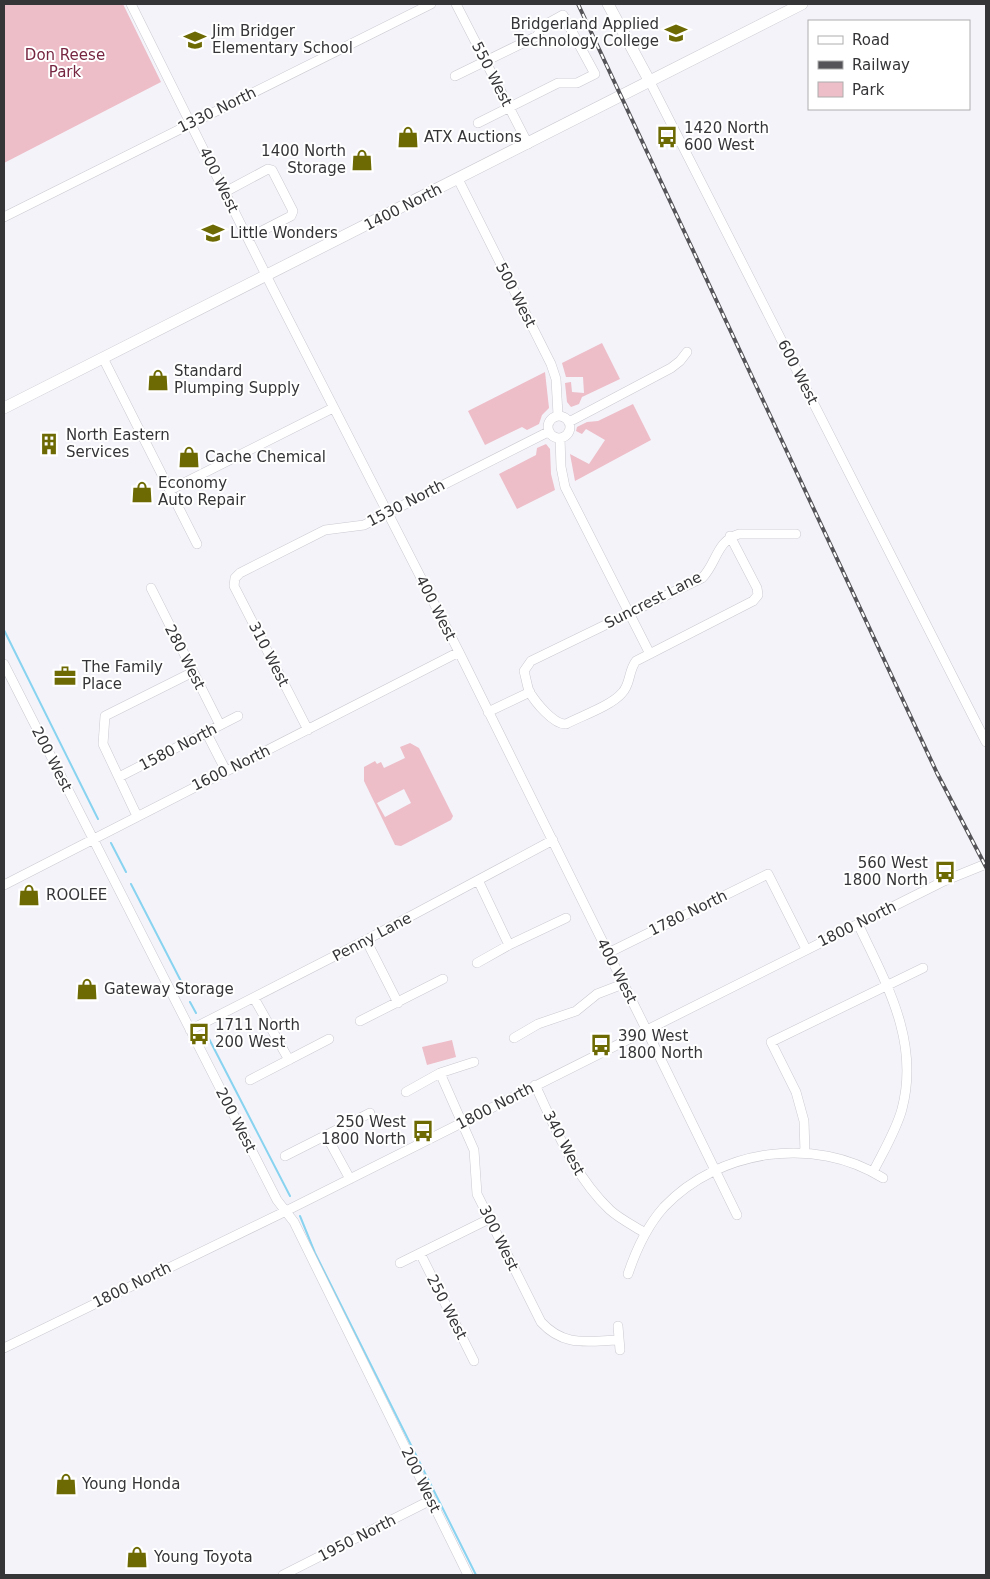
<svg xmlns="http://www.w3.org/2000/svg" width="990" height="1579" viewBox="0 0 990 1579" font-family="'DejaVu Sans',sans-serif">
<rect width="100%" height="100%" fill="#f4f3fa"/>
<path fill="#edbdc8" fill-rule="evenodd" d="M 4,4 L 123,4 L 161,82 L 4,163 Z
M 602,343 L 620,379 L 582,397 L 579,404 L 571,407 L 567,402 L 565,383 L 571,382 L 572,392 L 584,393 L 583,377 L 566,377 L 562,363 Z
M 545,372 L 549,408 L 542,415 L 539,424 L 527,430 L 522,427 L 485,445 L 468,411 Z
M 633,404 L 651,440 L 575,481 L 570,454 L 589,464 L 605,440 L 586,429 L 582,434 L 576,431 L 577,427 L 587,422 L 598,421 Z
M 546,444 L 550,449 L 551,474 L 555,490 L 517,509 L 499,474 L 536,455 L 537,448 Z
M 410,743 L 419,748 L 453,816 L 451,820 L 401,846 L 395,845 L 364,781 L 364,767 L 375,761 L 377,764 L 381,762 L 384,768 L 405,758 L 400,747 ZM 404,789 L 411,803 L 385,817 L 377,803 Z
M 452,1040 L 456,1057 L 427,1065 L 422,1047 Z"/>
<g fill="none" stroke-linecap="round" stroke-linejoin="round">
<path stroke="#88d3ef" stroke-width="2" d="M 4,630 L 98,819
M 111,843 L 126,872
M 131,884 L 185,989
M 190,1002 L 196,1013
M 206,1033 L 290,1196
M 300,1216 L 315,1253 L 476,1575"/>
<g stroke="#cac9d0" stroke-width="10">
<path id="minor" d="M 131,4 L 273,289 L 459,652 L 646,1029 L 737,1215
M 456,4 L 528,144
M 455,76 L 537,36 L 543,26 L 563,15 L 595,74 L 577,83 L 558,83 L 478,123
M 650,82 L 986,742
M 458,179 L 551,364 L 556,379 L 558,415
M 225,192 L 268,169 L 272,170 L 293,211 L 291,216 L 248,238
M 4,217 L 431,4
M 103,358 L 197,544
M548 427a11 11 0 1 1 22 0a11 11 0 1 1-22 0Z
M 569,422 L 671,368 L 680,361 L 687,352
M 560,438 L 561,467 L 565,487 L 650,654
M 170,490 L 333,408
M 730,536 L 757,588 L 758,595 L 753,601 L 636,661 C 628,671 631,684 622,693 C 611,706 581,716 566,724 C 554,725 535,702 529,691 C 527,685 526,678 524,671 L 531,661 L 702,578 C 717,563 716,541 739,534 L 796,534
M 151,588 L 220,725
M 4,664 L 277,1200 L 294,1222 L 468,1575
M 488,712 L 530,692
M 308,730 L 234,586 L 235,578 L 240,573 L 325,530 L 364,525 L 548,432
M 206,732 L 226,771
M 119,777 L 238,716
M 137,816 L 103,744 L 105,716 L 193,672
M 478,880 L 509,945
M 4,885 L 459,652
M 858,924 C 886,983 920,1041 902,1109 C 896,1131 883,1152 873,1172
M 366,940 L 398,1003
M 608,953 L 768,874 L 806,949
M 477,963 L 509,945 L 566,918
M 254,998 L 289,1060
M 360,1021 L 443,979
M 190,1030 L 366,940 L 553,840
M 514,1038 L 538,1024 L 576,1011 L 597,994 L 623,984
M 440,1073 L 474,1150 L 477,1194 L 541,1322 C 564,1347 586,1341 618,1340
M 250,1080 L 329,1039
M 535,1085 C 556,1129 574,1176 610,1210 C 620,1219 634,1226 645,1233
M 406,1092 L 440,1073 L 474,1062
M 326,1135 L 350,1179
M 805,1153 L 804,1121 L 796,1092 L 771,1042 L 923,968
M 285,1156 L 370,1113
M 420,1253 L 474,1361
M 400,1263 L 489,1219
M 628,1274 C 636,1250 647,1226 664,1207 C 719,1149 815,1135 883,1178
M 618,1326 L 620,1350
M 4,1348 L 284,1212 L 944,881 L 986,864
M 283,1575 L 431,1500"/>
</g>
<g stroke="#cac9d0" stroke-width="12">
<path id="major" d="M 608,4 L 650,82
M 4,408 L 802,4"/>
</g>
<use href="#minor" stroke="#fff" stroke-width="9"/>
<use href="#major" stroke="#fff" stroke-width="11"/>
<g stroke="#555559" stroke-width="4">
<path id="rail" d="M 578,4 L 937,773 L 986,867"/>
</g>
<use href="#rail" stroke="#fff" stroke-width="2" stroke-dasharray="5.5" stroke-linecap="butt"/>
</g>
<defs>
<g id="university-bare" transform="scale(1.725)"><path d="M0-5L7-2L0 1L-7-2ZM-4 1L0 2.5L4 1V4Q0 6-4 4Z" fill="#6d6a04" stroke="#fff" stroke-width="2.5" paint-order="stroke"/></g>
<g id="school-bare" transform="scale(1.725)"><path d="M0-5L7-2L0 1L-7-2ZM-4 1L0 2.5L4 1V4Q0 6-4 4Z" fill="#6d6a04" stroke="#fff" stroke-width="2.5" paint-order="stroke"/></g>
<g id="shop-bare" transform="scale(1.725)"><path d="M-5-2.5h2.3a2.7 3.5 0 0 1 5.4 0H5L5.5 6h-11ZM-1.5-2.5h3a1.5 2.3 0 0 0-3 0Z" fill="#6d6a04" stroke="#fff" stroke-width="2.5" paint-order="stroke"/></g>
<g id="bus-bare" transform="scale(1.725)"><path d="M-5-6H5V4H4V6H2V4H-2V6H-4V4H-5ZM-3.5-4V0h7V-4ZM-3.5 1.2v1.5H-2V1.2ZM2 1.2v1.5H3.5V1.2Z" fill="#6d6a04" stroke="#fff" stroke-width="2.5" paint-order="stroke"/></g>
<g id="building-bare" transform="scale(1.725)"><path d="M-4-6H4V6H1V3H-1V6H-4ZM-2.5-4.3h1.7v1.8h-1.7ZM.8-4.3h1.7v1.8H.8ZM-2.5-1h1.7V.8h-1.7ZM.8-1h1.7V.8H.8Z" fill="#6d6a04" stroke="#fff" stroke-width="2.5" paint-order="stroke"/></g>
<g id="office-bare" transform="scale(1.725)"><path d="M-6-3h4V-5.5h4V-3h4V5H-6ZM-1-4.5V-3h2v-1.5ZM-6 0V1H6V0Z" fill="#6d6a04" stroke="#fff" stroke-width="2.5" paint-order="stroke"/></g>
</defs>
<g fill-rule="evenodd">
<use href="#university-bare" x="676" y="33"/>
<use href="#school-bare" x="195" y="40"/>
<use href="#shop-bare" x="408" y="137"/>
<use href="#bus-bare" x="667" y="137"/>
<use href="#shop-bare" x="362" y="160"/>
<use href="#school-bare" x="213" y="233"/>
<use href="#shop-bare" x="158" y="380"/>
<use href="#building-bare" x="49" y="444"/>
<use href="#shop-bare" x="189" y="457"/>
<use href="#shop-bare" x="142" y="492"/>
<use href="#office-bare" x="65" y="676"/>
<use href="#bus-bare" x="945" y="872"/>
<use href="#shop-bare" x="29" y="895"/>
<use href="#shop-bare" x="87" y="989"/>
<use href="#bus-bare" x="199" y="1034"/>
<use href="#bus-bare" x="601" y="1045"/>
<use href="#bus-bare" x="423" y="1131"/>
<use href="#shop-bare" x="66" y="1484"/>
<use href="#shop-bare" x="137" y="1557"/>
</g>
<g text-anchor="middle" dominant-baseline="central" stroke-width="4" stroke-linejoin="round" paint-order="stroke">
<g font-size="15" fill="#353538" stroke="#fff" text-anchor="start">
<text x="659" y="24" text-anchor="end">Bridgerland Applied<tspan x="659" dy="17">Technology College</tspan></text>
<text x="212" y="31">Jim Bridger<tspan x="212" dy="17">Elementary School</tspan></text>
<text x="684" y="128">1420 North<tspan x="684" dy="17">600 West</tspan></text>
<text x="424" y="137">ATX Auctions</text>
<text x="346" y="151" text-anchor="end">1400 North<tspan x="346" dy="17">Storage</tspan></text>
<text x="230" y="233">Little Wonders</text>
<text x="174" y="371">Standard<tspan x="174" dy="17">Plumping Supply</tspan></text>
<text x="66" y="435">North Eastern<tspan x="66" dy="17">Services</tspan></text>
<text x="205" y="457">Cache Chemical</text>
<text x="158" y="483">Economy<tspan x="158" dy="17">Auto Repair</tspan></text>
<text x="82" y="667">The Family<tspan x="82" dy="17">Place</tspan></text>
<text x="928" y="863" text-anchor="end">560 West<tspan x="928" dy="17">1800 North</tspan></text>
<text x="46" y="895">ROOLEE</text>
<text x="104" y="989">Gateway Storage</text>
<text x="215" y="1025">1711 North<tspan x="215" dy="17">200 West</tspan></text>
<text x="618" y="1036">390 West<tspan x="618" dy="17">1800 North</tspan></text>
<text x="406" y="1122" text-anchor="end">250 West<tspan x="406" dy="17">1800 North</tspan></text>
<text x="82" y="1484">Young Honda</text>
<text x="154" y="1557">Young Toyota</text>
</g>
<g font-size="15" fill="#762641" stroke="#fff">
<text x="65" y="55">Don Reese<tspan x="65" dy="17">Park</tspan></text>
</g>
<g font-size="15" fill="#353538" stroke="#fff">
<text transform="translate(492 74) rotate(63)">550 West</text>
<text transform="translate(217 110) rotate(-26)">1330 North</text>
<text transform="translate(219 180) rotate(64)">400 West</text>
<text transform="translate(403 207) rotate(-27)">1400 North</text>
<text transform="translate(516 295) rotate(63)">500 West</text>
<text transform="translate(798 372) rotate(63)">600 West</text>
<text transform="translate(406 503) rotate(-27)">1530 North</text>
<text transform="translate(653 600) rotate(-27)">Suncrest Lane</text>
<text transform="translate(436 608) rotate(63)">400 West</text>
<text transform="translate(269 654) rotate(63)">310 West</text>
<text transform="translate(185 657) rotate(63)">280 West</text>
<text transform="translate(178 747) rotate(-27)">1580 North</text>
<text transform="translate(52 759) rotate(63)">200 West</text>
<text transform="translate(231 768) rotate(-26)">1600 North</text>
<text transform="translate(688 913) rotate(-26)">1780 North</text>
<text transform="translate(857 924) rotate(-26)">1800 North</text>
<text transform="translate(372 937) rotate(-28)">Penny Lane</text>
<text transform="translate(617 971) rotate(63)">400 West</text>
<text transform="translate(495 1106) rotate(-27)">1800 North</text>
<text transform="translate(236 1120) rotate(63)">200 West</text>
<text transform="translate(564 1143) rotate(62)">340 West</text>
<text transform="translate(499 1238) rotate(64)">300 West</text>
<text transform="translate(132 1285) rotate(-26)">1800 North</text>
<text transform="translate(447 1307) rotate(63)">250 West</text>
<text transform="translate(421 1480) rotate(64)">200 West</text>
<text transform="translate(357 1538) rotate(-27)">1950 North</text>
</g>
</g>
<rect width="990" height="1579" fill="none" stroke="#353538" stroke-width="10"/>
<rect x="808" y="20" width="162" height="90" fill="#ffffff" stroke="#aeaeaf"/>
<rect x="818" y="36" width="25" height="8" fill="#ffffff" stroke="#aeaeaf"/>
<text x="852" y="45" font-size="15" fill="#353538">Road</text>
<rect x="818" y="61" width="25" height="8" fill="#555559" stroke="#aeaeaf"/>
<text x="852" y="70" font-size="15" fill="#353538">Railway</text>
<rect x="818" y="82" width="25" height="15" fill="#edbdc8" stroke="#aeaeaf"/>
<text x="852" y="95" font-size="15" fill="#353538">Park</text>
</svg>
